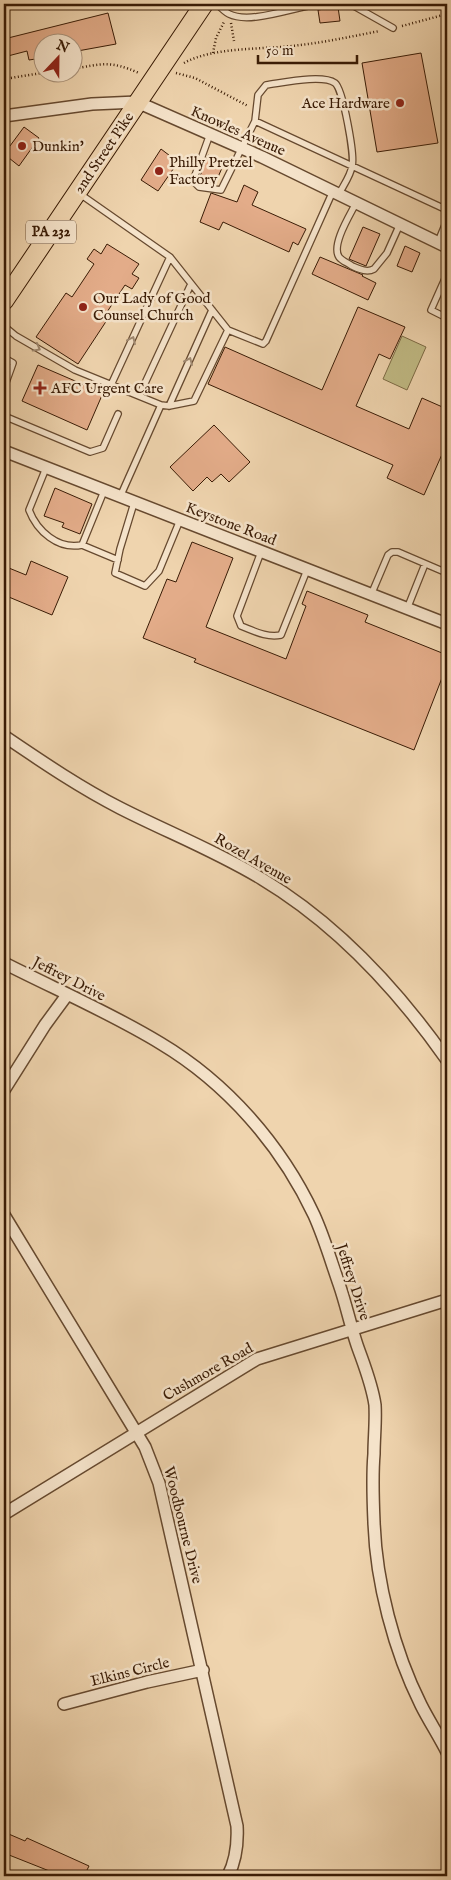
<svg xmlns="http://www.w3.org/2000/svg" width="451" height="1880" viewBox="0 0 451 1880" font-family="'IM FELL English',serif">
<rect width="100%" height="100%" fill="#efd4ae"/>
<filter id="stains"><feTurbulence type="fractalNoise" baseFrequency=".004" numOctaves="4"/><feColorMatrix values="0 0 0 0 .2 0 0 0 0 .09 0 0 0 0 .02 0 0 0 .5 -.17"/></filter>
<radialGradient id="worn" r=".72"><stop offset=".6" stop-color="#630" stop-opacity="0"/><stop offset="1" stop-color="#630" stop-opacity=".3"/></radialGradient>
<path fill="#c1bb85" stroke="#7d6b45" d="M 402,336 L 426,347 L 407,390 L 383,379 Z"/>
<path fill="#e3ac89" stroke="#391b05" d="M 338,7 L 340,21 L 320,23 L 318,10 Z
M 108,13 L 116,44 L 72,52 L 72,42 L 42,42 L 42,58 L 29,60 L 27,51 L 4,57 L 4,39 Z
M 421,53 L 438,143 L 377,152 L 362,63 Z
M 24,127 L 39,138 L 19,166 L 4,154 Z
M 161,149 L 178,162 L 158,191 L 141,180 Z
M 208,155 L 225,161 L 215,184 L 199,179 Z
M 244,185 L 258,192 L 252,205 L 306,229 L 298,245 L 293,242 L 289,252 L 223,222 L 219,230 L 200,222 L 211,193 L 237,202 Z
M 363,227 L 380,234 L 366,266 L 349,259 Z
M 107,244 L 139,264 L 132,274 L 139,278 L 132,289 L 125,285 L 103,318 L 107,320 L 78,364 L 36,337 L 66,293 L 72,297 L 94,264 L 87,259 L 94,249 L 101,254 Z
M 405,246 L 420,253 L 412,272 L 397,266 Z
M 320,257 L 363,275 L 362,276 L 376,283 L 368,300 L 312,274 Z
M 358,307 L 405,327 L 390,359 L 379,354 L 356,406 L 409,429 L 422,398 L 447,409 L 447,443 L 424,495 L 387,478 L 393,465 L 208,384 L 225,347 L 322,390 Z
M 38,365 L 103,393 L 87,430 L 22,401 Z
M 214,425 L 250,462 L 229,482 L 221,474 L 212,482 L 207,477 L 193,491 L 170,467 Z
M 55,488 L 92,504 L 80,534 L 62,527 L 64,523 L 44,516 Z
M 192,542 L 233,558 L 206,627 L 286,659 L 306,606 L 302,604 L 307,591 L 368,615 L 365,622 L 447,655 L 447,665 L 414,750 L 194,662 L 196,659 L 143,638 L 167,579 L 176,582 Z
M 31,561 L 68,577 L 52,615 L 4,595 L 4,566 L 26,575 Z
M 4,1832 L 25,1841 L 27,1838 L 89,1866 L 84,1876 L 62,1876 L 4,1853 Z"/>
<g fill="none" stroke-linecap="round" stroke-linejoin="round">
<g stroke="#66492f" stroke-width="8">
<path id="service" d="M 217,4 C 220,7 225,12 229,14 C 251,25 296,6 320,4
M 345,4 L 354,6 L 393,28
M 255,121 L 258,95 L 266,85 C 282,83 322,74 335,83 C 343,89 355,156 352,166 C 351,175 343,186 339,194
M 210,134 L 193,181 L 199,187 L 221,190 L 255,121 L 447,210
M 80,194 L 170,257 L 228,330 L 194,401 L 169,406 L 161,405 L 120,497
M 356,203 C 350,215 331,245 339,257 C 342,261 348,263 352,266 C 359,269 367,273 374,269 L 387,253 L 400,224
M 438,242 L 447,220
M 447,274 L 431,310 L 447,318
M 4,326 L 16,336 L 75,370 L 161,405
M 228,330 L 263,344 L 266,341 L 333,191
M 4,358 L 13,363 L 4,388
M 111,385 L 170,257
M 139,396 L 191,284
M 169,406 L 212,310
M 4,416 L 90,452 L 103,448 L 118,414
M 46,468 L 29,510 C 37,531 58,550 82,545 L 104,491
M 134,503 L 120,549 L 115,573 L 145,586 L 159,571 L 180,520
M 82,545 L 118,560
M 261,552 L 237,616 L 241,626 C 254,631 267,638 281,635 L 307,570
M 371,595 L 388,555 L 392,552 L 398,552 L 447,573
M 407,609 L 425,564"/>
</g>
<g stroke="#66492f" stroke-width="14">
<path id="minor" d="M 4,116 L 92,104 L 137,102 L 262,157 L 447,247
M 4,451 L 447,624
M 4,736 C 41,761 79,787 120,808 C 167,832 216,851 262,879 C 337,924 397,989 447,1060
M 4,963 C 55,989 111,1013 160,1043 C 227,1083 281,1145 314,1215 C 324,1237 331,1261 339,1284 C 346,1304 350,1324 357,1345 C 364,1365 372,1384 375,1405 C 376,1422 374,1438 374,1454 C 372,1477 373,1499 374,1522 C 376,1582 394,1651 421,1705 C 429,1721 439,1736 447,1752
M 4,1090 L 45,1025 L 67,995
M 4,1215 L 145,1447 L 159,1483 L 237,1826 C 238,1844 236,1860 228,1876
M 4,1514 L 257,1359 L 447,1300
M 64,1704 L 147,1682 L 203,1670"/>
</g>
<g stroke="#391b05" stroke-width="20">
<path id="primary" d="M 4,301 L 204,4"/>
</g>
<path stroke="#391b05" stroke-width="2.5" stroke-dasharray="1 2.5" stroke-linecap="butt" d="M 231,23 L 234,41
M 402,26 L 447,14
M 213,53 L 216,38 L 224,22
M 184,63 C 215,46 265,50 300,45 C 327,42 353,36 380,31
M 72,69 C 103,64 109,60 139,73
M 176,73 L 195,78 L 248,106
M 4,79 L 48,72"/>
<use href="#service" stroke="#f5e3ca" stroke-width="5.5"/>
<use href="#minor" stroke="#f5e3ca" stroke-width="11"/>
<use href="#primary" stroke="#efd4ae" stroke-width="18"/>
</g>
<defs><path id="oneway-chevron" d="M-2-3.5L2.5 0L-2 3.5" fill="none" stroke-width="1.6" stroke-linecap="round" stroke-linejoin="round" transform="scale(1.25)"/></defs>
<g stroke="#a08971">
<use href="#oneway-chevron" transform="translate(132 340) rotate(-65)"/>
<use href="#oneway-chevron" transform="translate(37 348) rotate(29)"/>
<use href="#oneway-chevron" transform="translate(189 361) rotate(-66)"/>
</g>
<g fill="#8f2418" stroke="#f5e3ca" stroke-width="2">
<circle cx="400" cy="103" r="5"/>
<circle cx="22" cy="146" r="5"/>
<circle cx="159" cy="171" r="5"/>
<circle cx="83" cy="307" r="5"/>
<path d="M37.5 380.5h5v5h5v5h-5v5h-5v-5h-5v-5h5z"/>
</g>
<g text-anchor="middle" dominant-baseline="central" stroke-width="5" stroke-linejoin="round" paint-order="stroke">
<rect fill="#f5e3ca" stroke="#715740" stroke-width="1" x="26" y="220.5" width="50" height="23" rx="4"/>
<g font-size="14" font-weight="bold" fill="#391b05">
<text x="51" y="232">PA 232</text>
</g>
<g font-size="15" fill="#391b05" stroke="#f5e3ca" text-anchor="start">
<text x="390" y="103" text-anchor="end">Ace Hardware</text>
<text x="32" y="146">Dunkin'</text>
<text x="169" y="162">Philly Pretzel<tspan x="169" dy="17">Factory</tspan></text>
<text x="93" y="298">Our Lady of Good<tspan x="93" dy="17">Counsel Church</tspan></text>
<text x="51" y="388">AFC Urgent Care</text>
</g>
<g font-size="15" fill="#391b05" stroke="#f5e3ca">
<text transform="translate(238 131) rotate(24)">Knowles Avenue</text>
<text transform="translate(104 153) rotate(-56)">2nd Street Pike</text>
<text transform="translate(231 524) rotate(21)">Keystone Road</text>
<text transform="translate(253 859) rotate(30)">Rozel Avenue</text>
<text transform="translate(69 979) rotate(27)">Jeffrey Drive</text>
<text transform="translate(353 1282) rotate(72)">Jeffrey Drive</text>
<text transform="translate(208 1372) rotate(-30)">Cushmore Road</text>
<text transform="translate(183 1525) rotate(76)">Woodbourne Drive</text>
<text transform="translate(130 1672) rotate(-14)">Elkins Circle</text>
</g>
</g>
<rect width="451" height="1880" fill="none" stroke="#efd4ae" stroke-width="20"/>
<rect x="5" y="5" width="441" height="1870" fill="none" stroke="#391b05" stroke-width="2.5"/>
<rect x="10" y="10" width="431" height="1860" fill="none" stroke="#391b05"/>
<g transform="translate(58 58) rotate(22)"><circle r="24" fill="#f5e3ca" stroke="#aa937b"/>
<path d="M0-4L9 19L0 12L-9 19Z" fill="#8f2418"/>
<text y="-8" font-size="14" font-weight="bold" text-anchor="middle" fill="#391b05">N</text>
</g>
<path d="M258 55v8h99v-8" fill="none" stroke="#391b05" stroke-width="2.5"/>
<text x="266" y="55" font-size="15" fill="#391b05" stroke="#f5e3ca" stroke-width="4" paint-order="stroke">50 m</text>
<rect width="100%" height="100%" filter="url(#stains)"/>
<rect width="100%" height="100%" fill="url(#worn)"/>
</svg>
